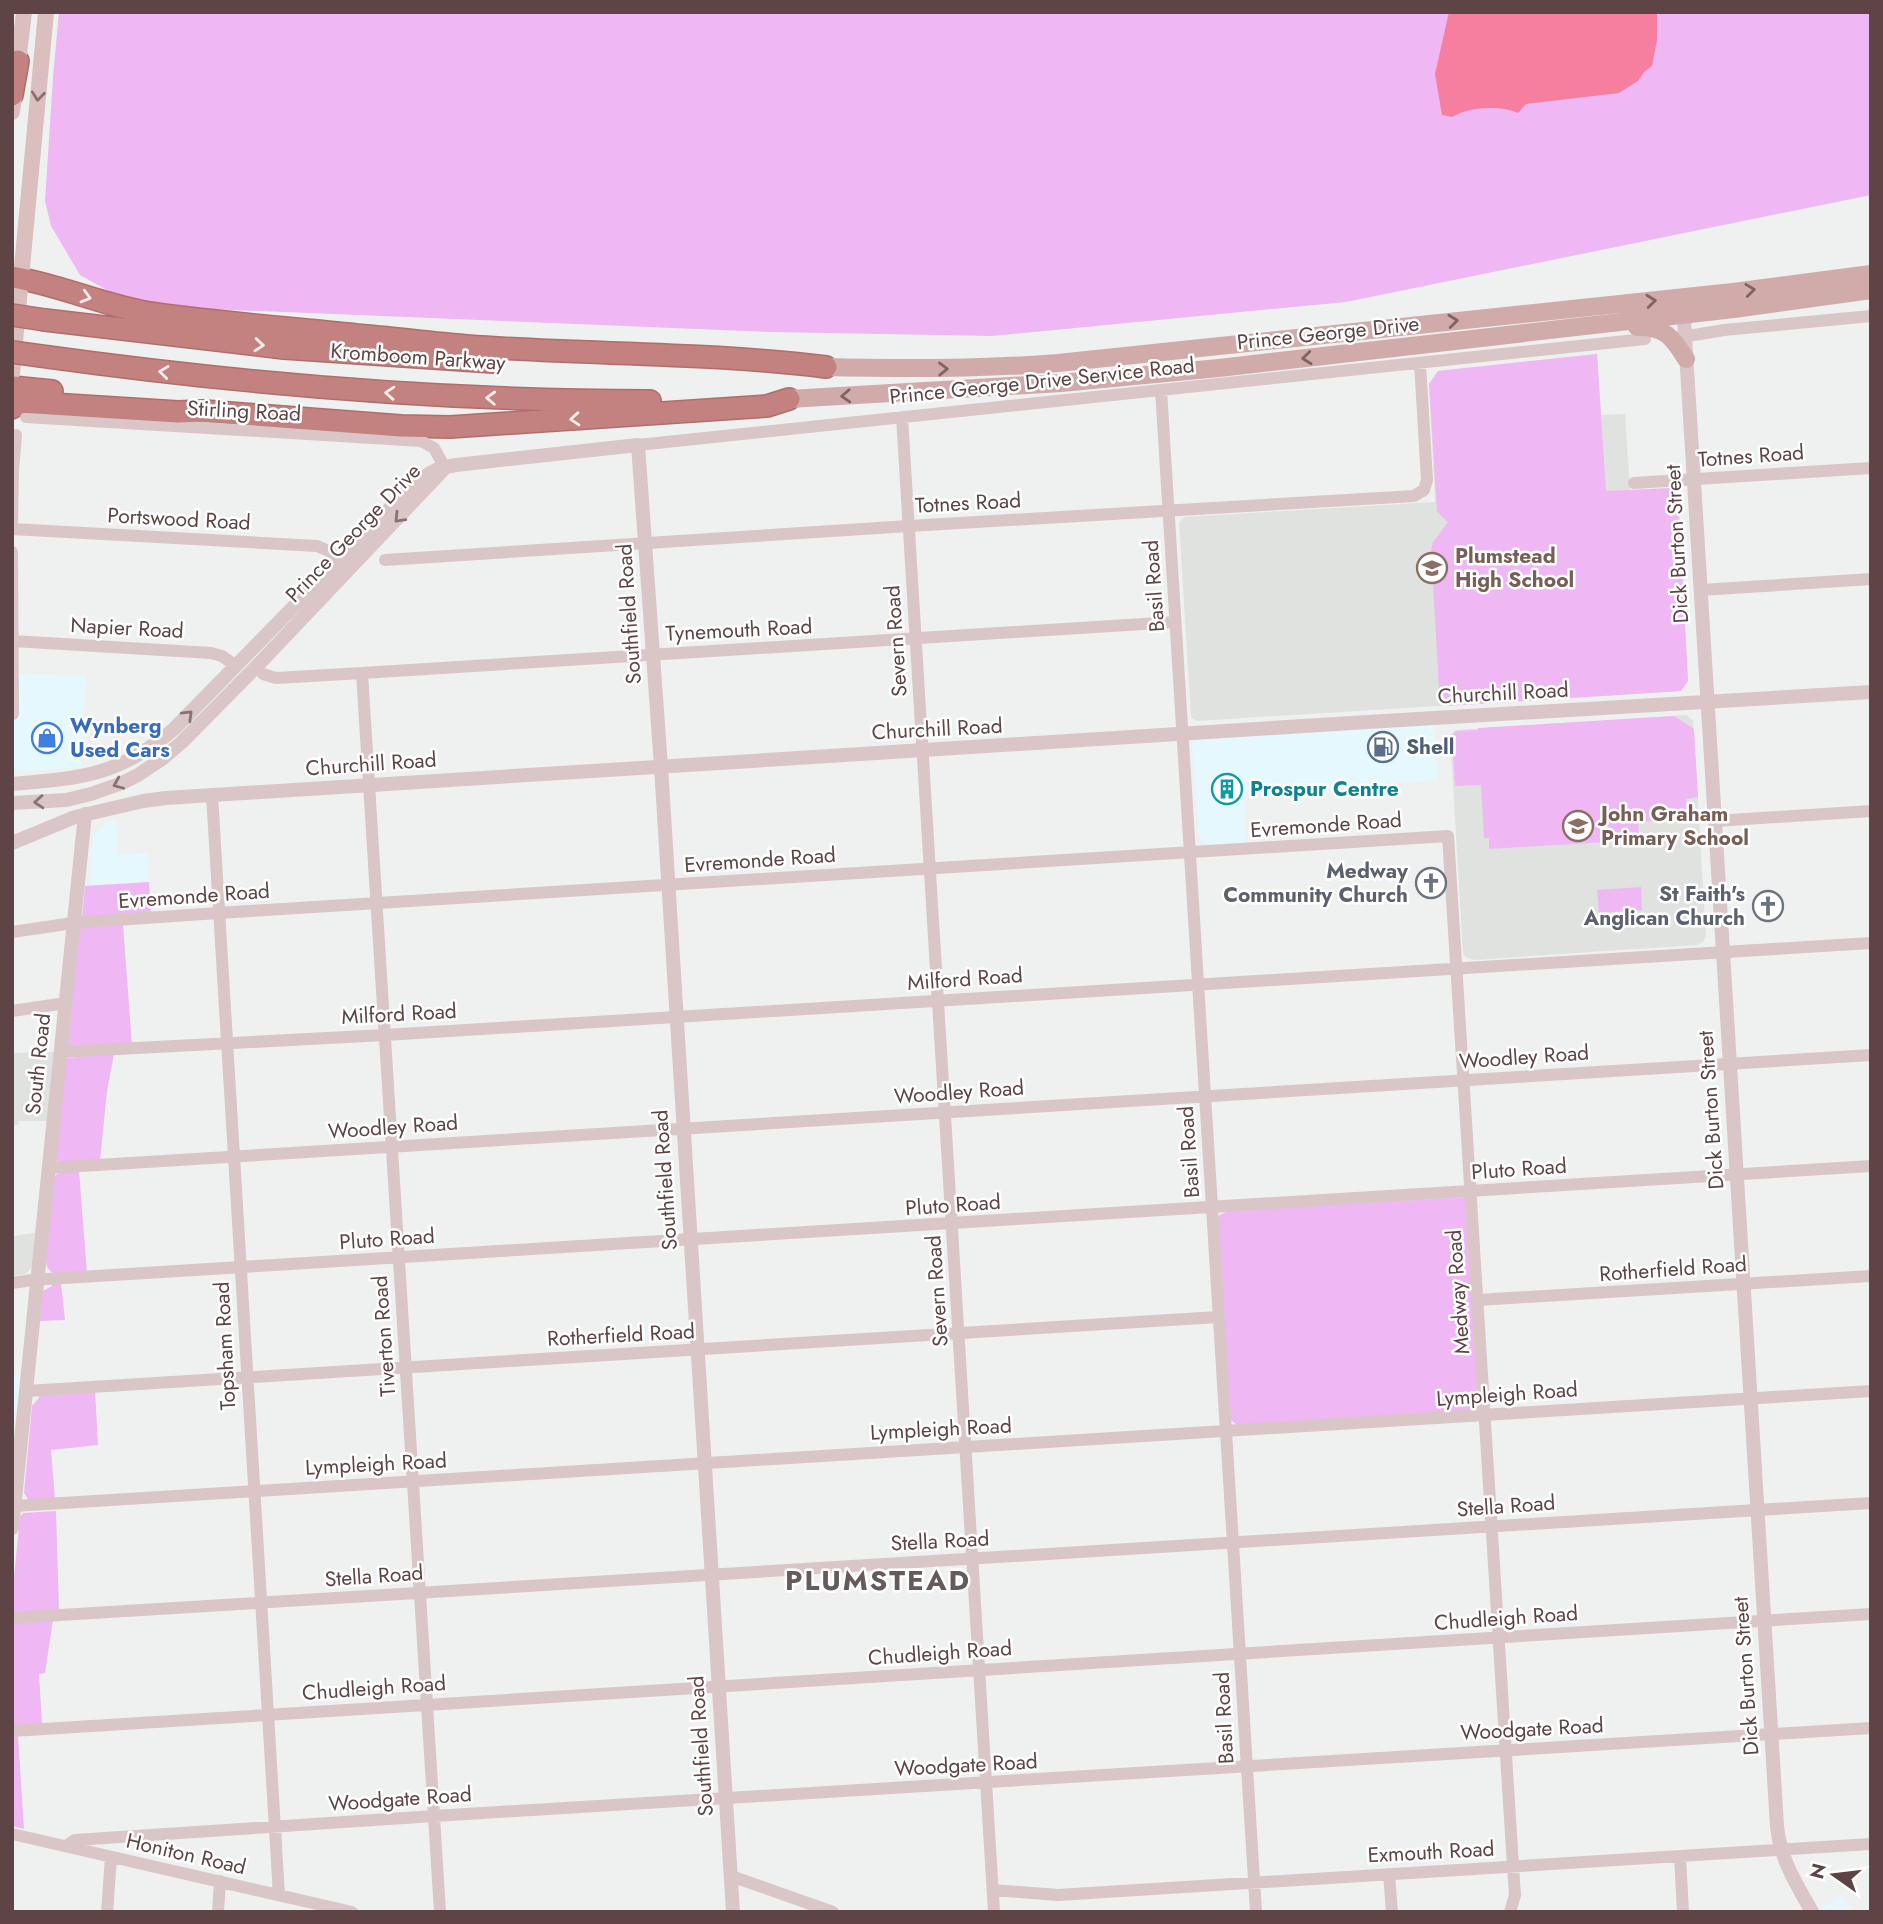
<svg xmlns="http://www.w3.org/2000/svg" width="1883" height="1924" viewBox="0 0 1883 1924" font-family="Jost,sans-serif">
<rect width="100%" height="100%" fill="#eef1f0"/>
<path fill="#e5f8fe" d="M 17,674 L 86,676 L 81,767 L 30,771 L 12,769 L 12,709 Z
M 1434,725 L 1438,780 L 1244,792 L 1247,843 L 1208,845 L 1200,840 L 1192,744 L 1196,740 Z
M 116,820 L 118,854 L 147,853 L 149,882 L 90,885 L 93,838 L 109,821 Z
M 22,1373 L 18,1407 L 15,1412 L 12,1412 L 12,1375 Z
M 1842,1895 L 1852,1912 L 1824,1912 L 1822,1908 Z"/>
<path fill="#e0e2e0" d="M 1597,354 L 1601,415 L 1625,414 L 1630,490 L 1672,488 L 1678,493 L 1688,681 L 1681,691 L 1196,721 L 1191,717 L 1179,523 L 1184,517 L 1435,502 L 1429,384 L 1438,371 Z
M 1686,715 L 1693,720 L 1706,936 L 1703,942 L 1697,945 L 1473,960 L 1466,957 L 1463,953 L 1450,735 L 1455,730 Z
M 54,1052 L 47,1121 L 19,1121 L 18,1125 L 12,1125 L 12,1053 Z
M 35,1233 L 32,1267 L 25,1274 L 12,1276 L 12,1236 Z"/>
<path fill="#efb7f4" d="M 59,12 L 1871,12 L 1871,195 L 1346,302 L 992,336 L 771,332 L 184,308 L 138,303 L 114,294 L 80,275 L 51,226 L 45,201 L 53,77 Z
M 1597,354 L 1606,491 L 1672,488 L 1678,493 L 1688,681 L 1681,691 L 1446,706 L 1445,698 L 1439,687 L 1431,551 L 1433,542 L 1448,522 L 1437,512 L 1429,384 L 1438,371 Z
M 1674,716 L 1694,729 L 1698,797 L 1686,799 L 1687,819 L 1638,822 L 1639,840 L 1489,849 L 1489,838 L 1484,838 L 1481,785 L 1455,786 L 1452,736 L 1456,731 L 1478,730 L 1478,728 Z
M 149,882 L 151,913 L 82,918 L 85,886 Z
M 1641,887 L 1642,910 L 1599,913 L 1597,890 Z
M 123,924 L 132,1045 L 68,1047 L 80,927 Z
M 114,1054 L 107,1091 L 100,1161 L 58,1162 L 56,1160 L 66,1060 L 67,1058 Z
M 79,1171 L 87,1272 L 53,1274 L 47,1267 L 46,1261 L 54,1177 L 58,1173 Z
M 1469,1197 L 1482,1410 L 1237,1425 L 1231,1420 L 1218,1218 L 1220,1215 L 1228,1211 Z
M 61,1283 L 65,1320 L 40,1321 L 43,1291 L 52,1286 L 52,1284 Z
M 95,1391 L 98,1445 L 51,1450 L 55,1499 L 28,1501 L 28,1499 L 24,1493 L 32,1406 L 39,1398 L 39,1395 Z
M 56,1511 L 59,1611 L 14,1612 L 12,1611 L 12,1597 L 20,1517 L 23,1513 Z
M 53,1620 L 45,1673 L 39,1674 L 42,1724 L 12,1726 L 12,1623 Z
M 18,1735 L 24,1829 L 12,1826 L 12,1736 Z"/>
<path fill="#f67f9f" d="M 1449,12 L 1657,12 L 1657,40 L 1652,66 L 1644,72 L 1638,81 L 1619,93 L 1526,104 L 1518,113 C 1500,105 1469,107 1452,117 L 1442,115 L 1435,74 Z"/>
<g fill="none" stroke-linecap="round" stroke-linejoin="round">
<g stroke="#af6e6b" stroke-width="24">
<path id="motorway" d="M 12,95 L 18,61
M 12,277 C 61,285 107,307 156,314 C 222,323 289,328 356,335 C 393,338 430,343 467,346 C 587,355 707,352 826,367
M 45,320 L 284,348 L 493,362
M 41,356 C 243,384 446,401 650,401
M 12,387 L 52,391
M 12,408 L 20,402 L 178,412 L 203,411 L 401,426 L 450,427 L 767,406 L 789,399"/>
</g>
<path stroke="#dac6c6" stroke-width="12" d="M 1676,338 L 1724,330 L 1871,316
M 1161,390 L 1256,1912
M 26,417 L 421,441 L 434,448 L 445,468
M 902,417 L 994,1912
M 638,445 L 1645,339
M 1634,483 L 1871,468
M 12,523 L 13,470 L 16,435
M 12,529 L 317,546 L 329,551 L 340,559
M 12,552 L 13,714
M 385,560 L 909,526 L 1414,496 L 1424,490 L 1427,480 L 1420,363
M 1701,590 L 1871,579
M 13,641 L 211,653 L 222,656 L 236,666
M 362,673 L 440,1912
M 263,674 L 276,678 L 362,673 L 1175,622
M 212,795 L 279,1895
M 1715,821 L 1871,811
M 12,932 L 73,923 L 218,913 L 1448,836 L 1513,1866 L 1515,1895 L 1510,1912
M 12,1011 L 66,1003
M 61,1052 L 385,1035 L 1871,943
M 49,1168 L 1871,1055
M 12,1283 L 32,1280 L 1871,1166
M 1478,1300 L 1871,1276
M 27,1391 L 1218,1317
M 14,1506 L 1871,1391
M 12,1618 L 1871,1503
M 12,1731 L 1871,1614
M 12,1834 L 352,1912
M 66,1846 L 75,1840 L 434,1816 L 1871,1728
M 1680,1856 L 1683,1912
M 1389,1874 L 1392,1912
M 731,1876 L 833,1912
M 993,1890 L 1058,1895 L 1871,1844
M 107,1912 L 111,1857
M 218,1912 L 220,1881"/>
<path stroke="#dac6c6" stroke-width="14" d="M 1683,304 L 1777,1826 C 1780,1859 1796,1883 1812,1912
M 12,784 C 81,778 119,776 174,729 L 405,493 L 430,473 L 440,468 L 456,465 L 638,445 L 661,767 L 733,1912
M 12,803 L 66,800 L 91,794 L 122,783 L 138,775 L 162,759 L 182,742 L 256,667 L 444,469
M 12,843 L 75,817 L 143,801 L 166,798 L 1351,723 L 1871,692
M 12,1528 L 85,814"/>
<path stroke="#dabfbe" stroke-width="16" d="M 12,112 L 24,12
M 12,373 L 46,12"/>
<path stroke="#d1abaa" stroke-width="18" d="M 1637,327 C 1665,326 1673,338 1686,359
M 826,367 C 904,369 981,369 1058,363 L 1733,292 L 1871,274
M 789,399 L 1061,383 L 1219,368 L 1734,309 L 1871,290"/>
<use href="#motorway" stroke="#c38280" stroke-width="21"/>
<g stroke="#af6e6b" stroke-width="24" stroke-linecap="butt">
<path id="motorway-bridge" d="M 12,315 L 45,320
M 12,352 L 41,356"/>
</g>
<use href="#motorway-bridge" stroke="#c38280" stroke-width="21"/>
</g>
<defs><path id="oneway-chevron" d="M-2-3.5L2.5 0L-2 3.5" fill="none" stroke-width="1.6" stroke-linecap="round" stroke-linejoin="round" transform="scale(1.75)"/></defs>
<use stroke="#896f6f" href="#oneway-chevron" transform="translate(38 96) rotate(96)"/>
<g stroke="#806363">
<use href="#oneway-chevron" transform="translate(1750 290) rotate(-7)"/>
<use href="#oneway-chevron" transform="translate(1651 301) rotate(-6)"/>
<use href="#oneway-chevron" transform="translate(1453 321) rotate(-6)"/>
<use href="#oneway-chevron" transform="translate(1307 358) rotate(174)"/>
<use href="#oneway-chevron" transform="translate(943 369) rotate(-1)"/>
<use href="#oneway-chevron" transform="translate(846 396) rotate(177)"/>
</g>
<g stroke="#f6ecec">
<use href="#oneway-chevron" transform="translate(86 297) rotate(16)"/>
<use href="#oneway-chevron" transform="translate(259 345) rotate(5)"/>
<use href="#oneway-chevron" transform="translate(164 372) rotate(-173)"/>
<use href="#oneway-chevron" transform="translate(390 393) rotate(-176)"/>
<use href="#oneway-chevron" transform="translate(491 398) rotate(-178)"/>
<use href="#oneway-chevron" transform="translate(575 419) rotate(176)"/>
</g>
<g stroke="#897272">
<use href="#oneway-chevron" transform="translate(399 518) rotate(134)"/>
<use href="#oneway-chevron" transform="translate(188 715) rotate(-45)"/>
<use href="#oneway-chevron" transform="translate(118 784) rotate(157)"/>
<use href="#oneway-chevron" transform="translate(39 802) rotate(176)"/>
</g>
<defs>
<g id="school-ring" transform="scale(1.575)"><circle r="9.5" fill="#fff" stroke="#8d6e63" stroke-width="1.5"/><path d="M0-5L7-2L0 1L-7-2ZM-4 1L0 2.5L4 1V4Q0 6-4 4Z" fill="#8d6e63"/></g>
<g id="shop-ring" transform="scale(1.575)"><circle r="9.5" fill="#fff" stroke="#3f7fe0" stroke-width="1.5"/><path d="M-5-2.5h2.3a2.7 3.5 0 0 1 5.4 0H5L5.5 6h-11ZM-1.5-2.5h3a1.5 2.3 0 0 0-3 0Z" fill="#3f7fe0"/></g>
<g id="fuel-ring" transform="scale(1.575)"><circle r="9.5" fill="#fff" stroke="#5c6f8a" stroke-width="1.5"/><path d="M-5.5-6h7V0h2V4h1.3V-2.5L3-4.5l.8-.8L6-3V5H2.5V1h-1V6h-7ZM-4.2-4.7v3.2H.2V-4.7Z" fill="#5c6f8a"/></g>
<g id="building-ring" transform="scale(1.575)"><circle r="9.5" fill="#fff" stroke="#0f9aa8" stroke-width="1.5"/><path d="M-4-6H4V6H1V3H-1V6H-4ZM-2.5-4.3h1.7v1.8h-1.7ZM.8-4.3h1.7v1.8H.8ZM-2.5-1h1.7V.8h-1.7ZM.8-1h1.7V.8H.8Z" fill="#0f9aa8"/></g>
<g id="church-ring" transform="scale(1.575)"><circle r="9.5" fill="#fff" stroke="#6b7280" stroke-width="1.5"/><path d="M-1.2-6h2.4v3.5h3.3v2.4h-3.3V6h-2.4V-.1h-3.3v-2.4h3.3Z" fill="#6b7280"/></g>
</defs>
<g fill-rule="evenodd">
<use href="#school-ring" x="1432" y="568"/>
<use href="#shop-ring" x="47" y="738"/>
<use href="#fuel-ring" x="1383" y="747"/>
<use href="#building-ring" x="1227" y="789"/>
<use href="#school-ring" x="1578" y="826"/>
<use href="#church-ring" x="1431" y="883"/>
<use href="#church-ring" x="1768" y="906"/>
</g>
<g text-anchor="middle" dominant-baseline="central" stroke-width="5" stroke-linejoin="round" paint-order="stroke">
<g font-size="21" fill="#5e4444" stroke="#fff">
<text transform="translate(1328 333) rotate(-6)">Prince George Drive</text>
<text transform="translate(418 357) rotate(4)">Kromboom Parkway</text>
<text transform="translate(1042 381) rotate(-6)">Prince George Drive Service Road</text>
<text transform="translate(244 411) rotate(3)">Stirling Road</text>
<text transform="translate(1751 456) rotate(-4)">Totnes Road</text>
<text transform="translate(968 503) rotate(-3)">Totnes Road</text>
<text transform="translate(179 519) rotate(3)">Portswood Road</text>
<text transform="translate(353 533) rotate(-46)">Prince George Drive</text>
<text transform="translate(1677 544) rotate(-93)">Dick Burton Street</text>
<text transform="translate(1154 586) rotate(-94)">Basil Road</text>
<text transform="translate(629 614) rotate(-94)">Southfield Road</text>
<text transform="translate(127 628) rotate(3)">Napier Road</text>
<text transform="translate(739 630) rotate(-3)">Tynemouth Road</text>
<text transform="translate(896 641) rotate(-94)">Severn Road</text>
<text transform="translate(1503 693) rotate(-3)">Churchill Road</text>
<text transform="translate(937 729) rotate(-3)">Churchill Road</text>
<text transform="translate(371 764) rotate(-4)">Churchill Road</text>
<text transform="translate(1326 825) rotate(-4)">Evremonde Road</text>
<text transform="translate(760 860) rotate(-4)">Evremonde Road</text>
<text transform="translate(194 896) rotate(-4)">Evremonde Road</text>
<text transform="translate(965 979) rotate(-4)">Milford Road</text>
<text transform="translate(399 1014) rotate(-3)">Milford Road</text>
<text transform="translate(1524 1057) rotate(-4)">Woodley Road</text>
<text transform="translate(38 1064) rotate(-84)">South Road</text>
<text transform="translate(959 1092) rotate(-4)">Woodley Road</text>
<text transform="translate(1711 1110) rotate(-94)">Dick Burton Street</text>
<text transform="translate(393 1127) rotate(-4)">Woodley Road</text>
<text transform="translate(1189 1152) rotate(-94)">Basil Road</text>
<text transform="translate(1519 1169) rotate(-4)">Pluto Road</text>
<text transform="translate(665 1180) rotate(-94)">Southfield Road</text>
<text transform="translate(953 1205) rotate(-4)">Pluto Road</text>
<text transform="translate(387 1239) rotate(-4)">Pluto Road</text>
<text transform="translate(1673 1269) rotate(-4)">Rotherfield Road</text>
<text transform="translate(937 1291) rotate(-94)">Severn Road</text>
<text transform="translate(1458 1292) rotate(-94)">Medway Road</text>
<text transform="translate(621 1335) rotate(-3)">Rotherfield Road</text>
<text transform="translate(384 1336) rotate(-94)">Tiverton Road</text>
<text transform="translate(225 1346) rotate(-93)">Topsham Road</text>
<text transform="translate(1507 1394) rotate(-4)">Lympleigh Road</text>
<text transform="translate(941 1429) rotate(-3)">Lympleigh Road</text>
<text transform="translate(376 1464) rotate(-3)">Lympleigh Road</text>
<text transform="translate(1506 1506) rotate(-4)">Stella Road</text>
<text transform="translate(940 1541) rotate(-3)">Stella Road</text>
<text transform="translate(374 1576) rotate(-4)">Stella Road</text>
<text transform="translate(1506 1618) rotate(-4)">Chudleigh Road</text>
<text transform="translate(940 1653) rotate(-4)">Chudleigh Road</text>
<text transform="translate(1746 1676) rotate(-94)">Dick Burton Street</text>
<text transform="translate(374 1688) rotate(-4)">Chudleigh Road</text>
<text transform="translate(1224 1718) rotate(-93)">Basil Road</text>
<text transform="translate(1532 1729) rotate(-3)">Woodgate Road</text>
<text transform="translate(701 1746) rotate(-94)">Southfield Road</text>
<text transform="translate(966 1765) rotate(-3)">Woodgate Road</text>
<text transform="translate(400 1799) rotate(-4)">Woodgate Road</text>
<text transform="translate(1431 1852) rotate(-3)">Exmouth Road</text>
<text transform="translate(186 1854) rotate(13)">Honiton Road</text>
</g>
<g font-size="21" font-weight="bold" fill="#785e54" stroke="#fff" text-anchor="start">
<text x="1455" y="556">Plumstead<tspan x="1455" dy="24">High School</tspan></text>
<text x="1601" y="814">John Graham<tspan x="1601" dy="24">Primary School</tspan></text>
</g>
<g font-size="21" font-weight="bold" fill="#366cbe" stroke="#fff" text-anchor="start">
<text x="70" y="726">Wynberg<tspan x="70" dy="24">Used Cars</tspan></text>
</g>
<g font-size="21" font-weight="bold" fill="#4e5e75" stroke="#fff" text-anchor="start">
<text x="1406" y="747">Shell</text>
</g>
<g font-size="21" font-weight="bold" fill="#0d838f" stroke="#fff" text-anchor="start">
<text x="1250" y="789">Prospur Centre</text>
</g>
<g font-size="21" font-weight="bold" fill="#5b616d" stroke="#fff" text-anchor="end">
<text x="1408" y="871">Medway<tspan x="1408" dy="24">Community Church</tspan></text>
<text x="1745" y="894">St Faith's<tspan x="1745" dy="24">Anglican Church</tspan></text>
</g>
<g font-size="28" font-weight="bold" letter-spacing="2" fill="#645b5a" stroke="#fff">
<text x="878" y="1580">PLUMSTEAD</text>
</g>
</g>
<rect width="1883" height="1924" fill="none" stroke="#5e4444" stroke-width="28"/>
<g transform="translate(1834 1875) rotate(284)" stroke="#ffffff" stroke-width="5" paint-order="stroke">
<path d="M0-5L12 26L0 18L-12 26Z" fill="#5e4444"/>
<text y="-10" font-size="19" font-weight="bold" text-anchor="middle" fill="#5e4444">N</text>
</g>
</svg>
